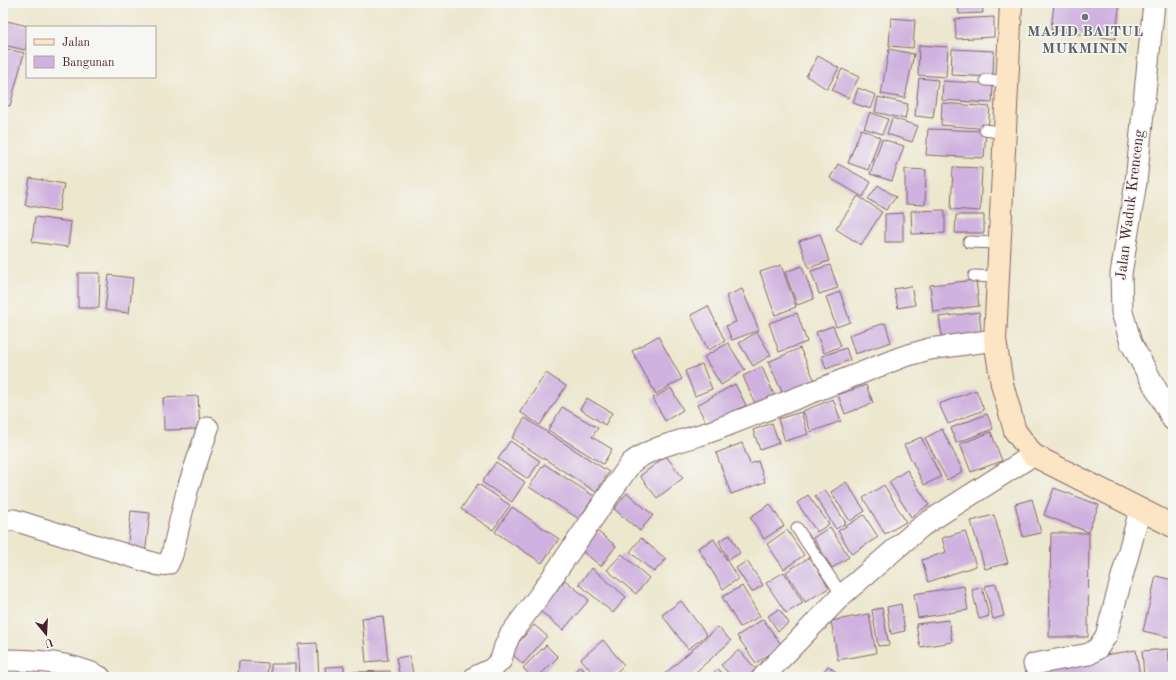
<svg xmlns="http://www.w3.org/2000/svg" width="1176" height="680" viewBox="0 0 1176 680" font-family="'Old Standard TT',serif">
<rect width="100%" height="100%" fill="#f6f6f2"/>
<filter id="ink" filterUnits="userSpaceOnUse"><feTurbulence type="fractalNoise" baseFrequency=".025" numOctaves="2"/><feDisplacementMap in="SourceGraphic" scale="8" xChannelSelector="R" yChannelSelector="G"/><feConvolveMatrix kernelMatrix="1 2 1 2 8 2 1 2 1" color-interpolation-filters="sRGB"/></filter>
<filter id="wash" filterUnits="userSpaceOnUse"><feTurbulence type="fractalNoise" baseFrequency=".012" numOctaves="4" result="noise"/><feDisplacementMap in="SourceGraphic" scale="16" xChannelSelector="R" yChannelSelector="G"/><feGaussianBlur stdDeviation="0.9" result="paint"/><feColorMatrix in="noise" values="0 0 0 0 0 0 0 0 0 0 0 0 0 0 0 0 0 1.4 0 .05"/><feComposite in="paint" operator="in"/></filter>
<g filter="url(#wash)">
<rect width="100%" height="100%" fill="#ece7cd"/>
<g id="blocks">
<path fill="#cfb2df" d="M 3,3 L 6,3 L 3,12 Z
M 958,3 L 982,3 L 983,13 L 959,14 Z
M 1054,3 L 1120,3 L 1115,39 L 1051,30 Z
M 994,17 L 994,37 L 956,39 L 955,19 Z
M 891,18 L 915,20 L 913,48 L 889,46 Z
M 3,20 L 27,26 L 27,42 L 25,50 L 3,45 Z
M 919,45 L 948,47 L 946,77 L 918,75 Z
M 3,48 L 24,53 L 10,106 L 3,104 Z
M 889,49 L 914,54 L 905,98 L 881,94 Z
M 952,49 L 994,51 L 993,77 L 951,75 Z
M 818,56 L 839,68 L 827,89 L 806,76 Z
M 842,69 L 859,77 L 848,98 L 832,90 Z
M 919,78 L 938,80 L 933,118 L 915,116 Z
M 943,81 L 993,84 L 992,103 L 942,100 Z
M 858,88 L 876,95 L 871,109 L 853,103 Z
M 878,97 L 908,104 L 905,119 L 875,112 Z
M 942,103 L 990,107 L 988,129 L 941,125 Z
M 870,112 L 888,119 L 882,134 L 864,128 Z
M 892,118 L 918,126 L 912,142 L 887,134 Z
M 861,129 L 880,137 L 868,170 L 848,163 Z
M 928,129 L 986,131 L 984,158 L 926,155 Z
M 882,139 L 904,146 L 892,181 L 870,174 Z
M 838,164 L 871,182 L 863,197 L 830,178 Z
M 953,167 L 982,168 L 980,211 L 951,209 Z
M 905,169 L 926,170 L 925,205 L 905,204 Z
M 30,178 L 64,184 L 59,211 L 25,205 Z
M 878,185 L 896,197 L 886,210 L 868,199 Z
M 858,196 L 882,212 L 861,245 L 836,229 Z
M 945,210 L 945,233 L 912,234 L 911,211 Z
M 903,213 L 903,242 L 885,242 L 885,214 Z
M 956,215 L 984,215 L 984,233 L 955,233 Z
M 35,217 L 71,222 L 68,247 L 32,242 Z
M 820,234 L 829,261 L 809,268 L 799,241 Z
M 781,265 L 796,307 L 775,315 L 760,272 Z
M 830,265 L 838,288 L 819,294 L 811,271 Z
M 802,266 L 814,299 L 797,305 L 785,272 Z
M 78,273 L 100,273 L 99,308 L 78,308 Z
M 109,275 L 133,278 L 129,313 L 105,310 Z
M 976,280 L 979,306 L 933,312 L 930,285 Z
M 911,286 L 915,305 L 898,308 L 894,289 Z
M 742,289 L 759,330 L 732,340 L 726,326 L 736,322 L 726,296 Z
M 840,292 L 850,322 L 836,327 L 826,297 Z
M 708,306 L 725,341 L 708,350 L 691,315 Z
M 979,312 L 982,338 L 943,343 L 939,317 Z
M 797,313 L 807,342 L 779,352 L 769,323 Z
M 885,323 L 891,342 L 855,354 L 849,335 Z
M 833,326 L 841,346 L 824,353 L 816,332 Z
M 757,332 L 771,355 L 753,366 L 739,343 Z
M 658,336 L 682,379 L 656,394 L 632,351 Z
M 728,343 L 745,370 L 721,385 L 704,357 Z
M 800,348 L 815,381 L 784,396 L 768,362 Z
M 846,348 L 850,360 L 826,369 L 822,356 Z
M 702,364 L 712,389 L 695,396 L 685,371 Z
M 762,367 L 776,399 L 757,408 L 743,376 Z
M 546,373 L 566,386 L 540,425 L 520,412 Z
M 735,384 L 746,405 L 708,426 L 697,405 Z
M 866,385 L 873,403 L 845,414 L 838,395 Z
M 671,388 L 683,410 L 665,421 L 653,398 Z
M 976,390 L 984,410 L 948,424 L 939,404 Z
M 198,396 L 200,429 L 164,430 L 163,398 Z
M 587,398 L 612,413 L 605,425 L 580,409 Z
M 833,399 L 841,421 L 811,432 L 803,411 Z
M 562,407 L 598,428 L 592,437 L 612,449 L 603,464 L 548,430 Z
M 801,412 L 808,434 L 785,441 L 778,419 Z
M 987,414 L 993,429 L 956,443 L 951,428 Z
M 525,418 L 609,472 L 596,492 L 512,438 Z
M 772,423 L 779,443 L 760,450 L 753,430 Z
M 942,429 L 963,471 L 947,480 L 925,438 Z
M 991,432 L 1002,461 L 971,472 L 960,444 Z
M 921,437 L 941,477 L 924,485 L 904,445 Z
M 510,441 L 540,461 L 528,479 L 498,459 Z
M 742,443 L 750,464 L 758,461 L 765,482 L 731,494 L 716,453 Z
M 666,456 L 683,478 L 657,498 L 640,476 Z
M 496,462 L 525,482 L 512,502 L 482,482 Z
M 544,464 L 594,496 L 579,519 L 529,487 Z
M 907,470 L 929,505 L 911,517 L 889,482 Z
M 846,482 L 865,511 L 850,521 L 831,492 Z
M 478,484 L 510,505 L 493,530 L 461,509 Z
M 884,485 L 906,522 L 885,534 L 863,498 Z
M 1054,488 L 1099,505 L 1088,532 L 1044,515 Z
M 825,490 L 846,523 L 836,529 L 815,496 Z
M 627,493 L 653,515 L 640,531 L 614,509 Z
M 808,495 L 829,524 L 817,532 L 797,503 Z
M 1032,499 L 1041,533 L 1023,537 L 1015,504 Z
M 770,504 L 784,526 L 764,539 L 750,517 Z
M 512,507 L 559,539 L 542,563 L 495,532 Z
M 131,511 L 150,513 L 145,555 L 127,553 Z
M 864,515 L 878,537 L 852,554 L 838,531 Z
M 994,515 L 1008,563 L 985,569 L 971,521 Z
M 830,527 L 849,557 L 832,568 L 813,538 Z
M 787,530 L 804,555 L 784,569 L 767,544 Z
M 597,531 L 616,546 L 601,566 L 582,551 Z
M 965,531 L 976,566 L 928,582 L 922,560 L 946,552 L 942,538 Z
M 1051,533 L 1089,533 L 1088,637 L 1049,637 Z
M 730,535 L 740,553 L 728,560 L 719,541 Z
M 641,538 L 666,559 L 654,572 L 630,552 Z
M 714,539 L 738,579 L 723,589 L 698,548 Z
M 622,554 L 649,578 L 636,594 L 607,570 Z
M 810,557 L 829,588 L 805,602 L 786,572 Z
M 747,561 L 763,585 L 752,592 L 736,568 Z
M 592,568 L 626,597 L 613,613 L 579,584 Z
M 784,572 L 803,603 L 786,613 L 766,583 Z
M 1156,576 L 1173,580 L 1173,638 L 1143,631 Z
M 565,580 L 589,600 L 563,630 L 539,610 Z
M 996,584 L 1004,616 L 993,619 L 985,586 Z
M 742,586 L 760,616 L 740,627 L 722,597 Z
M 964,586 L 968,610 L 918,618 L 914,594 Z
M 982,587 L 989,616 L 979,619 L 972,590 Z
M 681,601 L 707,635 L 688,649 L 662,615 Z
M 901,604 L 905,631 L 891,634 L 887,607 Z
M 882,608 L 889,645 L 878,646 L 872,610 Z
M 779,609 L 789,623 L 778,631 L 768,616 Z
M 869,614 L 876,653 L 838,660 L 831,621 Z
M 383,616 L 388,660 L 366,662 L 362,618 Z
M 763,619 L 782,646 L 756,663 L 737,636 Z
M 949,620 L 952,642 L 920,647 L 916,624 Z
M 534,625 L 547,636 L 523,664 L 510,652 Z
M 718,627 L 731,641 L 690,677 L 661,677 Z
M 603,640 L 624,665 L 611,677 L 596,677 L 581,659 Z
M 317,643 L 319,677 L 300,677 L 298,644 Z
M 546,645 L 558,657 L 538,677 L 532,677 L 523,668 Z
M 1168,649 L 1169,662 L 1173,661 L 1173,677 L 1144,677 L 1142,651 Z
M 739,650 L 756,669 L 747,677 L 732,677 L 721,665 Z
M 1136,650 L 1140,677 L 1027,677 L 1025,668 Z
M 409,656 L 414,677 L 400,677 L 396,658 Z
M 239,661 L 268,663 L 267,677 L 238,677 Z
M 271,664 L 295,664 L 295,677 L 271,677 Z
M 344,666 L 344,677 L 326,677 L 325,667 Z
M 580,666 L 591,677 L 569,676 Z
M 828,666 L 843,677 L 819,677 Z
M 718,669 L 726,677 L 709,677 Z
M 390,671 L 390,677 L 351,677 L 351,672 Z
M 6,673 L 20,676 L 20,677 L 5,677 Z
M 624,673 L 628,677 L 619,677 Z"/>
</g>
</g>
<g filter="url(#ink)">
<use href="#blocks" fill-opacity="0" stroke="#836564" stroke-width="1"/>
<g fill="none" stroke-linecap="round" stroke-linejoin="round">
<g stroke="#836564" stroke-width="13">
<path id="lane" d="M 986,80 L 1007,81
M 985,130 L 1005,133
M 969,242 L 999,243
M 974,276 L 998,277
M 797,528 L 842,595"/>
</g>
<g stroke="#836564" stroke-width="23">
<path id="street" d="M 1154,3 L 1136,182 L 1121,274 L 1122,312 L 1131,343 L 1173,420
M 3,521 L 6,520 L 14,520 L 159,565 L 168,564 L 172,555 L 187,491 L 208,428
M 3,660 C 35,660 71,662 100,677
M 1034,664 L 1089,654 L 1098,648 L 1106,636 L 1140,510
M 475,677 L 492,669 L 501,660 L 505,646 L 510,635 L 542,592 L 631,463 C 653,445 688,440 715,430 C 777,406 840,381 902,357 L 929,349 L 995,340
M 763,677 L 842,595 L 922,526 L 1033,455"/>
</g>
<g stroke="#836564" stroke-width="24">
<path id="secondary" d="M 1011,3 L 995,340 L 1002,384 L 1015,431 L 1033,455 L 1173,526"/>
</g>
<use href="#lane" stroke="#fff" stroke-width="11"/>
<use href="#street" stroke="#fff" stroke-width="21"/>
<use href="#secondary" stroke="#fce5c4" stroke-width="22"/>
</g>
</g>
<circle fill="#6b7280" stroke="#f6f6f2" stroke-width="1.5" cx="1085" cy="17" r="4"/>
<g text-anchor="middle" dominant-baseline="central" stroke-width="3" stroke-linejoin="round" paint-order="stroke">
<g font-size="15" font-weight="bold" fill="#5b616d" stroke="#f6f6f2">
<text x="1085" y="32">MAJID BAITUL<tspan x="1085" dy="17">MUKMININ</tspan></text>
</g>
<g font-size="15" fill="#4a1f2b" stroke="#f6f6f2">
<text transform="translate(1131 205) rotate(-83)">Jalan Waduk Krenceng</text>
</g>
</g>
<rect width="1176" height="680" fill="none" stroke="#f6f6f2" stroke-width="16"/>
<rect x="26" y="26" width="130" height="52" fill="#f6f6f2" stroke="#b1a0a2"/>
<rect x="34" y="39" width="20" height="6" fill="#fce5c4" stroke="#b1a0a2"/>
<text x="62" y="46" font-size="12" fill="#4a1f2b">Jalan</text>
<rect x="34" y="56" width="20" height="12" fill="#cfb2df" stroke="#b1a0a2"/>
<text x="62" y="66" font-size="12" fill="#4a1f2b">Bangunan</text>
<g transform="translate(46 634) rotate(162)" stroke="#f6f6f2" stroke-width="3" paint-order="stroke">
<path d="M0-3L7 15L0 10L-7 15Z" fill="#4a1f2b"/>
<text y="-6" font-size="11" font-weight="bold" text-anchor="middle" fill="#4a1f2b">U</text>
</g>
</svg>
